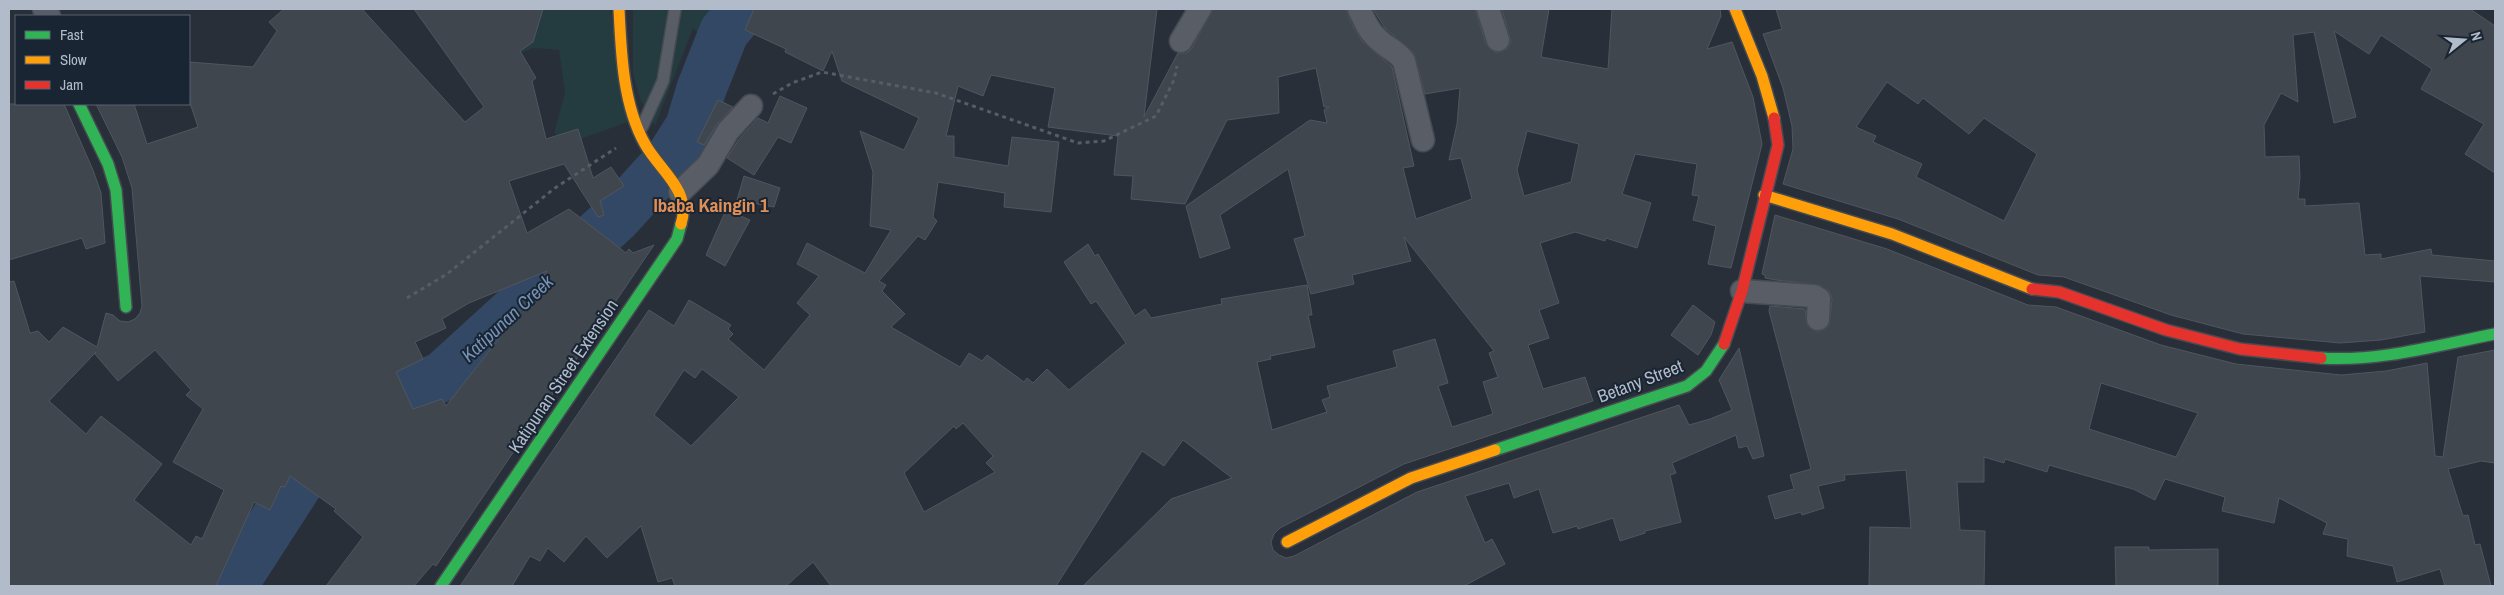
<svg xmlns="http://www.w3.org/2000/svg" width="2504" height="595" viewBox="0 0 2504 595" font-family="'Archivo Narrow',sans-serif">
<rect width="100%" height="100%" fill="#282f38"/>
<path fill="#243b3f" d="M 444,9 L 610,9 L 628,122 L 569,143 L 554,133 L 565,93 L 559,50 L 533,48 L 489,68 L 457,51 Z
M 633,9 L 731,9 L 707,40 L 693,28 L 655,126 L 640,99 L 633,74 Z"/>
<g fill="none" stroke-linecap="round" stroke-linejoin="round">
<path stroke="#324864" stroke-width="50" d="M 232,586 L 336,425 L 443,376 L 617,217 L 669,160 L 690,127 L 701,90 L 724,32 L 743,9"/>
</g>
<path fill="#3f464e" stroke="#505660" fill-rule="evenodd" d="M 284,9 L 362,9 L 465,122 L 484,107 L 414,9 L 543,9 L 533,42 L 520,51 L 536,78 L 532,81 L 546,139 L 578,129 L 593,178 L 611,167 L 624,186 L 600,201 L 604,215 L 598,217 L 564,164 L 509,181 L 527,233 L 569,209 L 626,253 L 629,249 L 633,253 L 654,245 L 436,566 L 433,564 L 414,586 L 326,586 L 363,537 L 334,511 L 336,509 L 290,476 L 285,487 L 281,486 L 270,510 L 254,502 L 216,586 L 9,586 L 9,282 L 14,281 L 30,333 L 38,331 L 49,342 L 63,327 L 97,347 L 106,313 L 113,315 L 120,321 L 128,322 L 135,319 L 140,313 L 142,306 L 132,188 L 122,157 L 96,104 L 134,104 L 147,144 L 198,127 L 189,100 L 189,62 L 253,67 L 277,31 L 269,22 ZM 547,271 L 514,318 L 516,317 L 446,406 L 442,399 L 413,409 L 396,372 L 423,359 L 415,342 L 446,328 L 442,319 L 469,303 ZM 155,350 L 191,390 L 186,395 L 203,409 L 173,462 L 224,490 L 202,539 L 196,536 L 191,545 L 134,500 L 162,464 L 101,416 L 86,434 L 49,401 L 96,352 L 95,354 L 118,381 Z
M 754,9 L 1157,9 L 1144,117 L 1178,53 L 1187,53 L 1192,48 L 1213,9 L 1346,9 L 1351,23 L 1362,41 L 1392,67 L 1414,166 L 1403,168 L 1416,219 L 1472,199 L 1461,158 L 1449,160 L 1457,124 L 1460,88 L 1425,94 L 1414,53 L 1385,28 L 1373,9 L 1475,9 L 1486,44 L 1496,53 L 1507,49 L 1511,42 L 1502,9 L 1549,9 L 1541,57 L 1608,69 L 1612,9 L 1720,9 L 1721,16 L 1707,49 L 1732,42 L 1753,97 L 1762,144 L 1731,268 L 1708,264 L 1716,226 L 1693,220 L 1699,196 L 1692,195 L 1697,164 L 1635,154 L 1622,194 L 1651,203 L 1637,248 L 1606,238 L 1605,241 L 1575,232 L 1540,243 L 1559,303 L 1539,310 L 1549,338 L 1528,345 L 1543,389 L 1585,377 L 1593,401 L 1404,464 L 1280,528 L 1274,534 L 1271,542 L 1273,550 L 1279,555 L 1286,558 L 1294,556 L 1417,492 L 1679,405 L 1689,425 L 1710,419 L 1732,410 L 1719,380 L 1739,348 L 1764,456 L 1753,459 L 1747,446 L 1739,448 L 1736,435 L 1672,463 L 1676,473 L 1670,475 L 1681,522 L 1645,531 L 1645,533 L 1620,541 L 1613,518 L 1578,529 L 1577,526 L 1553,533 L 1539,489 L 1514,498 L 1509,483 L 1465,496 L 1485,543 L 1492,539 L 1505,564 L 1464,586 L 1083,586 L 1171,499 L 1232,478 L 1183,440 L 1164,466 L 1142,451 L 1056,586 L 831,586 L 813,562 L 786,586 L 675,586 L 672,578 L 658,582 L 641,526 L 607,558 L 586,536 L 564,562 L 548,548 L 540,561 L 530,556 L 512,586 L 460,586 L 649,310 L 674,326 L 689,300 L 731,325 L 728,329 L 733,334 L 728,339 L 764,370 L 810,315 L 797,303 L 819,276 L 797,264 L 807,243 L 865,273 L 891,230 L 870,226 L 873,172 L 860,131 L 904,150 L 919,118 L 842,81 L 832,51 L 823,71 L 785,52 L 786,49 L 745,30 ZM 1316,68 L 1324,107 L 1329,107 L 1324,110 L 1327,123 L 1310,120 L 1186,206 L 1200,258 L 1230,248 L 1220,215 L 1288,169 L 1305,236 L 1294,239 L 1311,294 L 1354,284 L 1352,275 L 1411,261 L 1404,237 L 1494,351 L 1489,353 L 1498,377 L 1483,382 L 1493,414 L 1452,427 L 1438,386 L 1448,383 L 1435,339 L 1393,351 L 1397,367 L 1327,386 L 1330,397 L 1322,400 L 1327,412 L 1272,430 L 1257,362 L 1271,359 L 1270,356 L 1315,347 L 1308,315 L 1312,315 L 1307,285 L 1221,299 L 1222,304 L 1151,318 L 1145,309 L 1135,316 L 1098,254 L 1095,256 L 1088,244 L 1064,262 L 1091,304 L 1096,301 L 1126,343 L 1069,390 L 1047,369 L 1033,383 L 1027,378 L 1024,382 L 987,355 L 982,361 L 969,353 L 960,367 L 891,327 L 905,314 L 882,291 L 886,285 L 879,281 L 918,236 L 925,240 L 937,221 L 933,217 L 938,182 L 1005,193 L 1004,207 L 1051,212 L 1059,142 L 1012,137 L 1008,166 L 954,157 L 954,136 L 946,136 L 958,86 L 983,96 L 991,75 L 1055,88 L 1048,127 L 1118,136 L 1114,175 L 1133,176 L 1131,199 L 1185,204 L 1227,120 L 1279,113 L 1278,77 ZM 1527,131 L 1579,144 L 1571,182 L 1524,196 L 1517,170 ZM 702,369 L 739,397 L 691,446 L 654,415 L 684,370 L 695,378 ZM 963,423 L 993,456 L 986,463 L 995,472 L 924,512 L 904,473 L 954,426 L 956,429 Z
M 1776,9 L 2470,9 L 2495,26 L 2495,173 L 2465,154 L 2484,124 L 2421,89 L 2432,69 L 2381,35 L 2369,54 L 2334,31 L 2356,117 L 2334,123 L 2314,32 L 2293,35 L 2298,102 L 2281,93 L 2264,125 L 2265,157 L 2299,156 L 2300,177 L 2298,199 L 2305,199 L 2305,206 L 2359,203 L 2365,255 L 2381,254 L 2381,259 L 2431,249 L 2432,255 L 2495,261 L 2495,282 L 2420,276 L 2425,332 L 2381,340 L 2340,343 L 2243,334 L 2171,315 L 2064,277 L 2038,275 L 1898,219 L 1783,184 L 1793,149 L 1792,126 L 1783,88 L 1763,34 L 1782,29 ZM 1887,82 L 1918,104 L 1923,98 L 1969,134 L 1984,118 L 2037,154 L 2004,221 L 1916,177 L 1922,164 L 1873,142 L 1876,136 L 1856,127 Z
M 780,96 L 807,108 L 791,143 L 778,137 L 754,175 L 727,158 L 739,139 L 758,118 L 768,123 Z
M 718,100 L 733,107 L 717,124 L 704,145 L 697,142 Z
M 9,104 L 64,104 L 93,170 L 101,193 L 105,243 L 86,249 L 82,238 L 9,260 Z
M 744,176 L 780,188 L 774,207 L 737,200 Z
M 726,210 L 750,220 L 725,266 L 706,255 Z
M 1775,215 L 1887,249 L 2028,305 L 2056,307 L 2161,345 L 2236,364 L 2341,375 L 2386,371 L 2427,363 L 2435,456 L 2443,457 L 2458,357 L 2495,350 L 2495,463 L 2481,461 L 2448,469 L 2463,516 L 2468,515 L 2475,545 L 2480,544 L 2491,586 L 2445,586 L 2440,569 L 2397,582 L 2393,566 L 2347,556 L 2348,539 L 2323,534 L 2327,523 L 2279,498 L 2274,523 L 2222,511 L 2225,497 L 2165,479 L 2155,500 L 2133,489 L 2049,465 L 2047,472 L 2005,459 L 2004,463 L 1984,457 L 1984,482 L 1957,482 L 1960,530 L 1985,531 L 1984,586 L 1869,586 L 1870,527 L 1911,528 L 1906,470 L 1844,475 L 1845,480 L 1818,486 L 1824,508 L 1802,515 L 1801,512 L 1775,519 L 1768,496 L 1794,489 L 1790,475 L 1811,469 L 1769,311 L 1770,306 L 1805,309 L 1807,325 L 1818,332 L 1829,326 L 1832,300 L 1830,292 L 1820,285 L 1776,280 L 1765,278 L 1765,275 L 1762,274 ZM 2101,383 L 2198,413 L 2176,457 L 2089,429 Z
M 1693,305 L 1715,322 L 1711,335 L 1698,355 L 1671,335 Z
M 2115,547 L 2149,547 L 2149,550 L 2218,549 L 2218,586 L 2116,586 Z"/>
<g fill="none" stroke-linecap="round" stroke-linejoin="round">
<g stroke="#464b53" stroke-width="14">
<path id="lane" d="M 642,127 L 663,81 L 675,9"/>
</g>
<g stroke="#464b53" stroke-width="25">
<path id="street" d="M 44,9 L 49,16
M 1359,9 C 1364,20 1369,32 1379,40 C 1387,48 1397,51 1404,61 L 1423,140
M 1488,9 L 1498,40
M 1181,41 L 1200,9
M 680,192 L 708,165 L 728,131 L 751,106
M 1742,291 L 1814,296 L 1819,299 L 1818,319"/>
</g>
<g stroke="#464b53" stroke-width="14">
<path id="fast" d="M 79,104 L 108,164 L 116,190 L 126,307
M 2321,358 C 2380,362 2438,345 2495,334
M 1495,450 L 1687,386 L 1706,371 L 1724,344
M 441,586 L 677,239 L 681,224"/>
</g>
<g stroke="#464b53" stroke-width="14">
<path id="slow" d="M 619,9 C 621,53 623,105 645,144 C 659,170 692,190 681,224
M 1735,9 L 1762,76 L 1774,118
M 1764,195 L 1892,234 L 2032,289
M 1287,542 L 1411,478 L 1495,450"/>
</g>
<g stroke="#464b53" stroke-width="14">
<path id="jam" d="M 2032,289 L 2059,292 L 2166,330 L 2240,349 L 2321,358
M 1724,344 L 1742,291 L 1778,145 L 1774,118"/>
</g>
<path stroke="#565d63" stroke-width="3" stroke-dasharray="4 4" stroke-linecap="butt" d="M 773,94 L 792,83 L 822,72 L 936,93 L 1078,143 L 1104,141 L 1156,116 L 1174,80 L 1177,66
M 407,298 L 447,274 L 555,188 L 616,148"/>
<use href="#lane" stroke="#585d66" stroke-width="11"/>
<use href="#street" stroke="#585d66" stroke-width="22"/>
<use href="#fast" stroke="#30b455" stroke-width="11"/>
<use href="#slow" stroke="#ff9f0a" stroke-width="11"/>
<use href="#jam" stroke="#e5322d" stroke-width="11"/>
</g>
<g text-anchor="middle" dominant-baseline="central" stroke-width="4" stroke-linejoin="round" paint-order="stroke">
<g font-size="18" fill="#b1bbca" stroke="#1a2534">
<text transform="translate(563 376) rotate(-56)">Katipunan Street Extension</text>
<text transform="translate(1640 381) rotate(-21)">Betany Street</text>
</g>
<g font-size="19" font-weight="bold" fill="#e08f56" stroke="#1a2534">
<text x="711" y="205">Ibaba Kaingin 1</text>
</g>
<g font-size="19" font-style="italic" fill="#7592b5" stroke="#1a2534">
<text transform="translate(507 318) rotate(-43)">Katipunan Creek</text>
</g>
</g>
<rect width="2504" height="595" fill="none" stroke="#b1bbca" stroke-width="20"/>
<rect x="15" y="15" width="175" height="90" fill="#1a2534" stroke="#566170"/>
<rect x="25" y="31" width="25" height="8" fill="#30b455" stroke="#566170"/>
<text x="60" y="40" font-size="15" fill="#b1bbca">Fast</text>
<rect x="25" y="56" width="25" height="8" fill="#ff9f0a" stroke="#566170"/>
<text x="60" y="65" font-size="15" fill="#b1bbca">Slow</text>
<rect x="25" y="81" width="25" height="8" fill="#e5322d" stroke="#566170"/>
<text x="60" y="90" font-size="15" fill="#b1bbca">Jam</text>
<g transform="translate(2464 40) rotate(73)" stroke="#1a2534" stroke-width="4" paint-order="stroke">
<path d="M0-4L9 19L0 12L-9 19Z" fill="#b1bbca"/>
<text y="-8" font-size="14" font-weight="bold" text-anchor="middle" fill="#b1bbca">N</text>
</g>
</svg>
